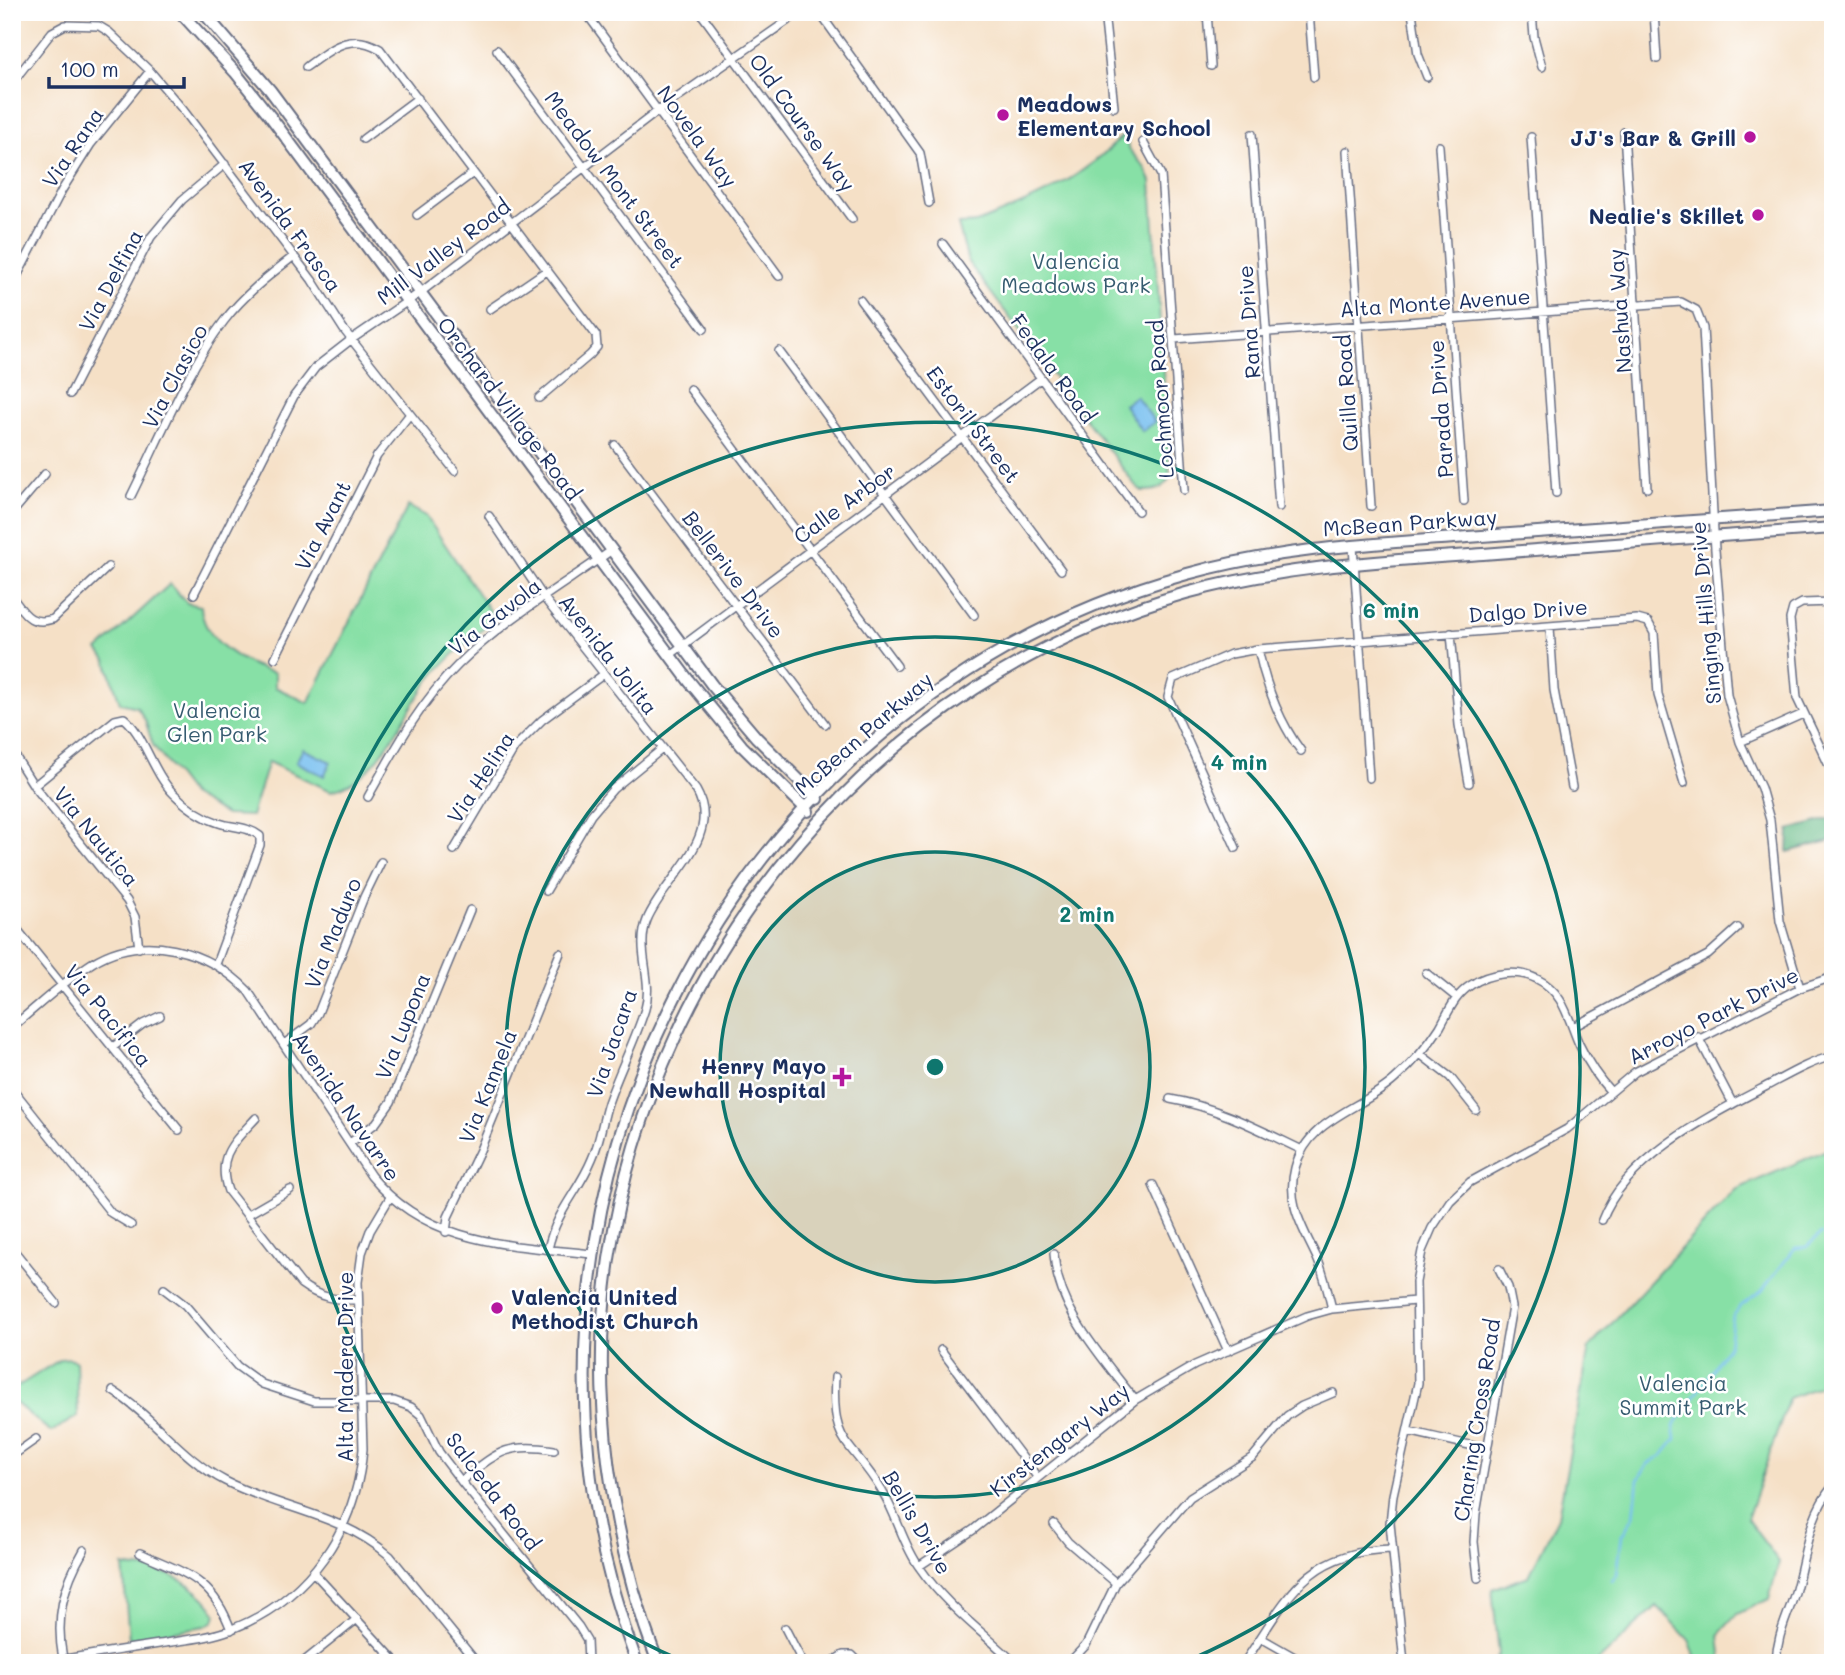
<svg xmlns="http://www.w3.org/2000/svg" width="1845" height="1675" viewBox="0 0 1845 1675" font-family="Mali,sans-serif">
<rect width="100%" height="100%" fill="#fff"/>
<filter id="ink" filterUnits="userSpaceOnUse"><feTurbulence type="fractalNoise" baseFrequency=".0143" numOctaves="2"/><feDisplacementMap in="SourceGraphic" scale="14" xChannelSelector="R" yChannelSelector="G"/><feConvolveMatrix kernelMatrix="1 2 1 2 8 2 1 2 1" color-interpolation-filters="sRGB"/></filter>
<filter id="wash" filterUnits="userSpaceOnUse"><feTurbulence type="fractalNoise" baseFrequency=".00686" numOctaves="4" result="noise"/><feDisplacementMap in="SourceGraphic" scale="28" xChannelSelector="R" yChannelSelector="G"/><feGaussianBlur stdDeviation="1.57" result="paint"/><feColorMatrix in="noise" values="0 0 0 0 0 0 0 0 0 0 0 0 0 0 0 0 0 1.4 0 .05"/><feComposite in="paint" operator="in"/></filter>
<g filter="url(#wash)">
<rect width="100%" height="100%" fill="#f5e0c6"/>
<path fill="#87e0a6" stroke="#518882" stroke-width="2" d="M 1126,132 L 1128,148 L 1145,168 L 1151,181 L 1170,478 C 1162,490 1156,491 1142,491 L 1135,485 L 968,262 L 958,224 C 965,223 972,225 979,222 C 1037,199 1082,180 1126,132 Z
M 408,506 L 426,516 L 495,619 C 471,639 448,657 429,681 C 401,717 380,780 331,791 L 268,762 L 251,816 L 226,815 L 191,795 L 153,745 L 145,720 L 137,707 L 120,703 L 106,660 L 98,650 L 170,584 L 187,603 L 201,606 C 202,641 245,665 275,673 L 275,687 L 308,703 Z
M 1833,1147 L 1833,1381 L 1789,1398 L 1747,1519 L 1779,1562 L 1769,1599 L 1737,1614 L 1719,1634 L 1722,1663 L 1688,1663 L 1695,1655 L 1689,1640 L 1657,1606 L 1596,1663 L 1494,1663 L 1499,1654 L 1492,1589 L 1529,1576 L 1558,1517 L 1589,1348 L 1735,1190 Z
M 70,1358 L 76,1362 L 78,1416 L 51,1432 L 12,1400 L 12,1390 L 61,1359 Z
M 123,1566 C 133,1569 141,1568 151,1569 C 174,1573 206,1593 216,1614 L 214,1621 L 205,1626 L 129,1639 Z"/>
<path fill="#6dbe8b" stroke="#447674" stroke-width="2" d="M 1833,818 L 1833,840 L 1788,852 L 1789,830 Z"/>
<path fill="#78c0f0" stroke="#4a78a7" stroke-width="2" d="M 1136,396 L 1155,422 L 1142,431 L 1124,405 Z
M 303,749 L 331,762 L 324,776 L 296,762 Z"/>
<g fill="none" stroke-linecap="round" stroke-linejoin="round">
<path stroke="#78c0f0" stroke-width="2.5" d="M 1612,1581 L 1617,1575 L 1622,1535 L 1634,1516 L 1638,1480 L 1648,1464 L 1663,1455 L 1676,1439 L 1674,1426 L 1729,1345 L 1733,1316 L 1742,1305 L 1762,1291 L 1795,1248 L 1806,1247 L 1821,1234"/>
</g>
</g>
<g filter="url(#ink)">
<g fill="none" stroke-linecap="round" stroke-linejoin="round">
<g stroke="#676d82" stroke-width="10">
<path id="minor" d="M 700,12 L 852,219
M 819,12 L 920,153 L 929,203
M 1104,12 L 1114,107
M 1207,12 L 1211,66
M 1309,12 L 1314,77
M 1412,12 L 1418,54 L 1427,77
M 1532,12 L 1534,37 L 1542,67
M 1654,12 L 1657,59
M 589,17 L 779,276
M 497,50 L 704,329
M 306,67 C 331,49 350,31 380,49 L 596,335 L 597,347 L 590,355 L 539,398
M 12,83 L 52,32 L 65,25 L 99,26 L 109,32 L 150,71 L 184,111 L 312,280 L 344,330 L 455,471
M 1624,132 L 1647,488
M 1252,134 L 1279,507
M 1531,137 L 1556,493
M 363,139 L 418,98
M 1143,142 L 1161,175 L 1184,490
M 1439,146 L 1464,501
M 1347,151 L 1371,506
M 417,215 L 473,173
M 943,244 L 1138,511
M 12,286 L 62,190 L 91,144 L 150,71
M 860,300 L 1061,570
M 490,309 L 546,271
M 1174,339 L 1681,302 L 1696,310 L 1703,328 L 1715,550 L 1727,695 L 1740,742 L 1761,788 L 1770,820 L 1780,921 L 1800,988
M 779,351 L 974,615
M 690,389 L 897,666
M 70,394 L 151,237 L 182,200 L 225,164
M 615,445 L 825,724
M 131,496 C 158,442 187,369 224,321 C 244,295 268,276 294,256
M 12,513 L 45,474
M 489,516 L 544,598 L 696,790 C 724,838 664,878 647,920 C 635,950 654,979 645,1009 C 635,1041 619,1071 608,1103 C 602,1122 600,1142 592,1159 C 578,1193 557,1209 548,1249
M 1353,546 L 1369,778
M 194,594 L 294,396 L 316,367 L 352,339 L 421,292 L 658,111 L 800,12
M 12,597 C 25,614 30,626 53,619 L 108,567
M 1833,602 L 1802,603 L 1793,608 L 1790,619 L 1797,698 L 1833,774
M 1550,627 L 1554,690 L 1572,787
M 1451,633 L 1459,725 L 1469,783
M 1258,649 C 1266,686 1278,720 1301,751
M 670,655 L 1040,379
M 275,658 L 377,456 L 410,414
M 1740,742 L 1803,714
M 12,751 L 34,786 L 127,901 L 135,917 L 139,948
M 34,786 L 115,720 L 124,718 C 144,734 152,772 174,794 C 186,806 203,818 219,823 C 234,828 247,826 260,836 L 260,845 L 216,964
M 368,797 C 394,751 420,702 458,665 C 503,620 560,587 612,550
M 1236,848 L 1168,697 L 1173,679 L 1231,654 L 1258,649 L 1637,619 L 1648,622 L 1654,633 L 1658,695 L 1684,783
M 454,850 L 515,747 L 542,720 L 604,674
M 546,891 L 591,815 L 613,789 L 662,749
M 12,923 L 179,1130
M 1426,973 L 1456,997
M 12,1027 C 38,1006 64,981 92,963 C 143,931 209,950 248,991 L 371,1176 C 428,1245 509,1245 592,1254
M 1573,1027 L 1708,955 L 1738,928
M 1698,1037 L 1733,1104
M 284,1044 L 311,1024 L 318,1013 L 364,897 L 381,862
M 113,1047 L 143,1024 L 160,1016
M 1420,1054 L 1450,1077 L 1476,1110
M 12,1088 L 111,1213 L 131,1225
M 1170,1099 C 1217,1107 1258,1129 1302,1150
M 256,1118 C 233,1143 216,1156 228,1191 L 301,1284 C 320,1298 335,1300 358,1300
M 350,1143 L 376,1123 L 391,1102 L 470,910
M 1153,1185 L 1228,1351
M 247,1215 L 290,1190
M 1602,1220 C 1625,1158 1709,1116 1765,1087 C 1786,1076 1809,1062 1833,1056
M 446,1232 L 448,1217 L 480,1150 L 560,953
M 12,1248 L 56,1303
M 1054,1254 C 1058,1311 1102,1357 1135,1400
M 164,1289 L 185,1305 L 237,1366 L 262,1384 L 314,1401 L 394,1401 L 411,1407 L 421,1415 L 439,1452 L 461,1481 L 579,1627 L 587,1640 L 588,1663
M 1332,1309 C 1328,1292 1324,1274 1317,1258 C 1303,1228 1286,1203 1295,1168 C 1308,1118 1361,1110 1395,1079 C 1412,1064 1428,1046 1440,1027 C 1449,1011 1455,995 1471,985 C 1488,973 1518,969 1537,979 C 1564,992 1568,1019 1579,1044 C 1587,1061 1598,1078 1611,1092
M 941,1350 L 1038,1478
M 835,1377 C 831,1448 850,1438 882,1491 C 897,1515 903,1545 920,1568 C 946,1606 982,1631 1015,1663
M 113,1391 C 154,1417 181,1458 225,1481 C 282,1510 340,1513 390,1556 L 477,1663
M 1408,1431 L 1487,1449
M 12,1456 L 36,1439
M 461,1481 C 497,1453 506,1442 554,1450
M 1054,1524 L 1068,1542 L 1116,1583
M 140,1553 C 186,1574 212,1578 231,1630
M 919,1566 L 973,1530 L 1135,1400 L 1195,1365 L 1307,1316 L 1332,1309 L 1415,1301
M 314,1573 L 397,1663
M 1478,1578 L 1474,1542 L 1476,1514 L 1512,1307 L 1508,1287 L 1499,1269
M 785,1628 L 803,1663
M 1261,1638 L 1305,1663
M 63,1659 C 55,1618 63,1586 84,1550
M 43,1663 C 81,1656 120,1650 159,1644 C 183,1640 210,1638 232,1629 C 309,1599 356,1530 363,1449 L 358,1282 L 362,1253 L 370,1231 L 389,1199
M 302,1663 L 357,1619
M 830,1663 L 843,1655 L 852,1655 L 860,1663
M 1069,1663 L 1086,1645 L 1116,1583 L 1190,1497 L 1253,1457 L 1287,1416 L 1302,1406 L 1333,1393
M 1244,1663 C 1287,1599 1305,1551 1391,1549
M 1404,1663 L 1390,1523 L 1393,1495 L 1418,1383 L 1416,1282 L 1422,1251 L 1432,1228 L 1450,1201 L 1470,1182 L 1567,1129 L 1635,1072 L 1800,988 L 1833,977
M 1776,1663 C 1777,1633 1788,1617 1796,1589 C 1806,1553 1808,1516 1833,1486"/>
</g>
<g stroke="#676d82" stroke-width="14">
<path id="secondary" d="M 180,12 L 235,72 L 270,116 L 689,681 L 742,746 L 808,811
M 203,12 L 270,90 L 712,685 L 756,737 L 818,799
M 637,1663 C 468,1215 723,701 1187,574 C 1279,548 1373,544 1468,537 C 1590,528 1711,520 1833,511
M 658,1663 C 610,1538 590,1393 609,1259 C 655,949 882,678 1186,593 C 1283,566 1383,561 1483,554 C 1600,545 1716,536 1833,528"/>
</g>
<use href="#minor" stroke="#fff" stroke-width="7"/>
<use href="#secondary" stroke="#fff" stroke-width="10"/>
</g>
</g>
<circle cx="935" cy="1067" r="215" fill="#0f766e" fill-opacity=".12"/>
<g fill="none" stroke="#0f766e" stroke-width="3.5">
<circle cx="935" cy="1067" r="215"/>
<circle cx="935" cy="1067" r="430"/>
<path d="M683 1661A645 645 0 1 1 1187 1661"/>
</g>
<g fill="#b5179e" stroke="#fff" stroke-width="2.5">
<circle cx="1003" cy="115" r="7"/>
<circle cx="1750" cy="137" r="7"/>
<circle cx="1758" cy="215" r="7"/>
<path d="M838.5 1066.5h7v7h7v7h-7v7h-7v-7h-7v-7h7z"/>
<circle cx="497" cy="1308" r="7"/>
</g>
<g text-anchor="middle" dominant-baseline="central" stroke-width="5" stroke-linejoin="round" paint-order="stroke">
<g font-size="21" font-weight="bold" fill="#1b2f5e" stroke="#fff" text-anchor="end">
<text x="1017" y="103" text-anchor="start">Meadows<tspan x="1017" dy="24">Elementary School</tspan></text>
<text x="1736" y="137">JJ's Bar &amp; Grill</text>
<text x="1744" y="215">Nealie's Skillet</text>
<text x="826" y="1065">Henry Mayo<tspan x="826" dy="24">Newhall Hospital</tspan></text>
<text x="511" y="1296" text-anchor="start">Valencia United<tspan x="511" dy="24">Methodist Church</tspan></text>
</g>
<g font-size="21" fill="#1b2f5e" stroke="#fff">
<text transform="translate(803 122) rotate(54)">Old Course Way</text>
<text transform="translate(698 136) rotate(54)">Novela Way</text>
<text transform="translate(72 147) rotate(-56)">Via Rana</text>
<text transform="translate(615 179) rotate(53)">Meadow Mont Street</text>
<text transform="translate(291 225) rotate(54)">Avenida Frasca</text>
<text transform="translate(443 251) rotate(-37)">Mill Valley Road</text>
<text transform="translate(110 280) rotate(-62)">Via Delfina</text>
<text transform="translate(1435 302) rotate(-4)">Alta Monte Avenue</text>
<text transform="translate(1619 311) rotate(-94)">Nashua Way</text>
<text transform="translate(1248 322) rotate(-94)">Rana Drive</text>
<text transform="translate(1054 368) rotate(54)">Fedala Road</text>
<text transform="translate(174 376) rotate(-62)">Via Clasico</text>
<text transform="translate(1346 393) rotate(-94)">Quilla Road</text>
<text transform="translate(1160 399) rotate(-94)">Lochmoor Road</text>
<text transform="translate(510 408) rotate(53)">Orchard Village Road</text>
<text transform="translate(1440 409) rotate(-94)">Parada Drive</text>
<text transform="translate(974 424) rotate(53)">Estoril Street</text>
<text transform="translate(844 503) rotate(-36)">Calle Arbor</text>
<text transform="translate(1410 522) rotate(-4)">McBean Parkway</text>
<text transform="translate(322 525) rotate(-63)">Via Avant</text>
<text transform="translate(734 574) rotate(53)">Bellerive Drive</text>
<text transform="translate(1528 610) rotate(-4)">Dalgo Drive</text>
<text transform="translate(1705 613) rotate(-95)">Singing Hills Drive</text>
<text transform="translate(494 616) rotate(-38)">Via Gavola</text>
<text transform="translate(609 654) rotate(52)">Avenida Jolita</text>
<text transform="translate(863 733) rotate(-41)">McBean Parkway</text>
<text transform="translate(480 777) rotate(-57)">Via Helina</text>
<text transform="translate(97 836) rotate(51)">Via Nautica</text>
<text transform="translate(332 933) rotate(-68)">Via Maduro</text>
<text transform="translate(109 1015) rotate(51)">Via Pacifica</text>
<text transform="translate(1713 1015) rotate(-27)">Arroyo Park Drive</text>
<text transform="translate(402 1026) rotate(-68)">Via Lupona</text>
<text transform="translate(611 1043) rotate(-71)">Via Jacara</text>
<text transform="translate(487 1086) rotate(-68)">Via Kannela</text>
<text transform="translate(347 1106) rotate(56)">Avenida Navarre</text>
<text transform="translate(344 1367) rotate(-90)">Alta Madera Drive</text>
<text transform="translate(1476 1420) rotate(-81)">Charing Cross Road</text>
<text transform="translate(1059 1439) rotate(-38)">Kirstengary Way</text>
<text transform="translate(494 1491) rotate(53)">Salceda Road</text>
<text transform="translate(918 1522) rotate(60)">Bellis Drive</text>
</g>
<g font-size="21" fill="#365b70" stroke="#fff">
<text x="1076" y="260">Valencia<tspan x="1076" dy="24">Meadows Park</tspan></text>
<text x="217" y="709">Valencia<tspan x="217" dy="24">Glen Park</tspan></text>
<text x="1683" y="1382">Valencia<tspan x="1683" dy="24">Summit Park</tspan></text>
</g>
</g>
<circle cx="935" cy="1067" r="10" fill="#0f766e" stroke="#fff" stroke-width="3.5"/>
<g font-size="21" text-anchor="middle" font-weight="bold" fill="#0f766e" stroke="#fff" stroke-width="5" stroke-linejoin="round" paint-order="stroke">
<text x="1391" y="618">6 min</text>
<text x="1239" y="770">4 min</text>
<text x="1087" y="922">2 min</text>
</g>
<rect width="1845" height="1675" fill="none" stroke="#fff" stroke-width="42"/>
<path d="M49 77v10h135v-10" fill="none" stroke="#1b2f5e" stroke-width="3.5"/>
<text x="60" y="77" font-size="21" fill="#1b2f5e" stroke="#ffffff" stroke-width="5" paint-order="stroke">100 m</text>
</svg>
